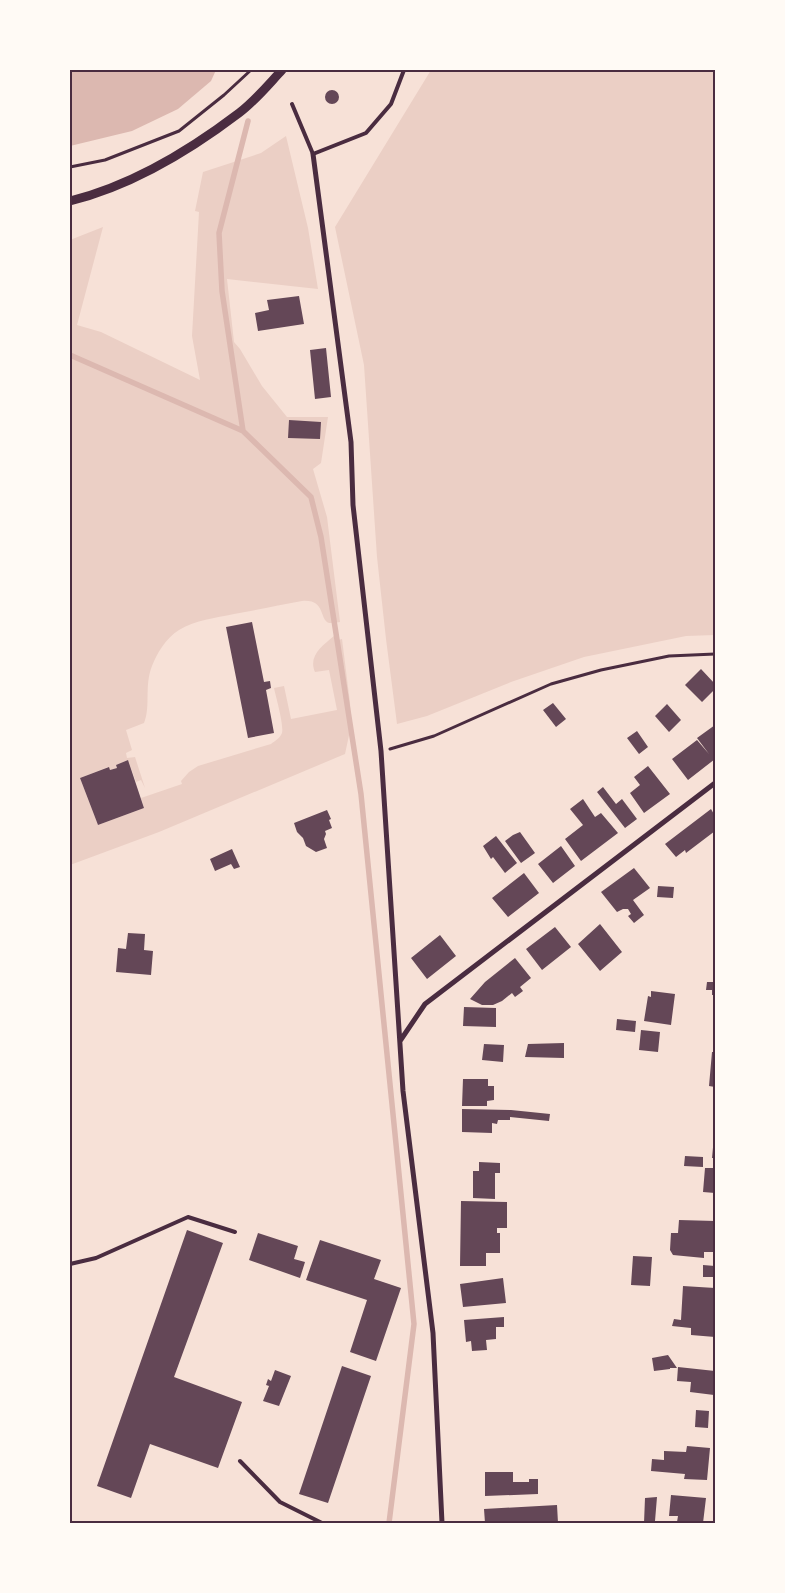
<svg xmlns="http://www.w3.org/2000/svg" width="785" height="1593" viewBox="0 0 785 1593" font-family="Helvetica,sans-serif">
<rect width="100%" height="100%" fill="#f7e1d7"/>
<path fill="#ebcfc5" d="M 431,70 L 715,70 L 715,635 L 686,636 L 584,657 L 511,682 L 427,716 L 397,724 L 386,639 L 377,557 L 364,365 L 335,227 Z
M 286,136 L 308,228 L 318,289 L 227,279 L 234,342 L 240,349 L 262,386 L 287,417 L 328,417 L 321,463 L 313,469 L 327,517 L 340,622 C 336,623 331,623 329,623 C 319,620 326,599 302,601 C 279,605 257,610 234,614 C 215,618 196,620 179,630 C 166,638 157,653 152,666 C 144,686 151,707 144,723 L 126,730 L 132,750 L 126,753 L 127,758 L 135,757 L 145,788 L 141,780 L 136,782 L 128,760 L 116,765 L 117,768 L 110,770 L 108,767 L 80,778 L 98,825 L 144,808 L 141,798 L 182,784 L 181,781 L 189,772 L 198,766 L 271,744 C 275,741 280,738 282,733 C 284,725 276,697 274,688 L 284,686 L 291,719 L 337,710 L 329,670 L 315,672 C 308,656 322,646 334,636 L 335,641 L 342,639 L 350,703 L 351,726 L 345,754 L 159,832 L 70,865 L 70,240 L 103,227 L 77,325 L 101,332 L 200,380 L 192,336 L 199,212 L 195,211 L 203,172 L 261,153 Z"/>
<path fill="#dcb8b0" d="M 70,70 L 216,70 L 211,81 L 178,109 L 132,131 L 70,146 Z"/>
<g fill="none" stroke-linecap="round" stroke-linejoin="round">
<path stroke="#dcb8b0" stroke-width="5.5" d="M 248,121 L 219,233 L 222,291 L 243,431 L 311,497 L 321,537 L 361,794 L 414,1324 L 389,1523
M 70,355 L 243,431"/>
</g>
<path fill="#644757" d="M325 97a7 7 0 1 1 14 0a7 7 0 1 1-14 0Z
M 299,296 L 304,324 L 258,331 L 255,313 L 269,310 L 267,300 Z
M 326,348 L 331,397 L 315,399 L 310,350 Z
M 289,420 L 321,422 L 320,439 L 288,438 Z
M 252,622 L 264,682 L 270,681 L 271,688 L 266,690 L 274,733 L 248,738 L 226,627 Z
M 701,669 L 715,684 L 715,689 L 702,702 L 685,685 Z
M 553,703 L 566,719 L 556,727 L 543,710 Z
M 667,704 L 681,720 L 669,732 L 655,716 Z
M 715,725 L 715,759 L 688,780 L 672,759 L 697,740 L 709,754 L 697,738 Z
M 637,731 L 648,747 L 639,754 L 627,738 Z
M 128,760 L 144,808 L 98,825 L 80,778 L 109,767 L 110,770 L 117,768 L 116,765 Z
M 648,766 L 670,794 L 644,813 L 630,793 L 640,785 L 634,777 Z
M 603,787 L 616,804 L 622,799 L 637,819 L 625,828 L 597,792 Z
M 583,799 L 595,817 L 601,813 L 618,833 L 581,861 L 565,839 L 583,825 L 570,809 Z
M 711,809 L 715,816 L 715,831 L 686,853 L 685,850 L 676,857 L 665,844 Z
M 327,810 L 331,819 L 329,820 L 332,828 L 325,831 L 326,834 L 324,839 L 327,848 L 316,852 L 306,846 L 303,838 L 297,832 L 294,823 Z
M 520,832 L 535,853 L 521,863 L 505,841 L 513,835 Z
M 496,836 L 517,863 L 505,873 L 493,857 L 491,859 L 483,846 Z
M 561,846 L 575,866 L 553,883 L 538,864 Z
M 232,849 L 240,867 L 234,869 L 231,864 L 215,871 L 210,859 Z
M 634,868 L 650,888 L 633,900 L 644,915 L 634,923 L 628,916 L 631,914 L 628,909 L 623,909 L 617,912 L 601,892 Z
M 524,873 L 539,893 L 508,917 L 492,898 Z
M 658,886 L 674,887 L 673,898 L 657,897 Z
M 600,924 L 622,952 L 600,971 L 578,944 Z
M 555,927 L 571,947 L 542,970 L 526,949 Z
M 128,933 L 145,934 L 144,950 L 153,951 L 151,975 L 116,972 L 118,948 L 126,949 Z
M 440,935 L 456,956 L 427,979 L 411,958 Z
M 515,958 L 531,978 L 520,987 L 523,991 L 515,997 L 512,993 L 502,1001 L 493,1005 L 482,1005 L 470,999 L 485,982 Z
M 707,982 L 715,982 L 715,995 L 712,995 L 712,990 L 706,990 Z
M 651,991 L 675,994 L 671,1025 L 644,1021 L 648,996 L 651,997 Z
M 464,1007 L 496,1008 L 496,1027 L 463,1026 Z
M 617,1019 L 636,1021 L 635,1032 L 616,1030 Z
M 641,1030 L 660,1032 L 658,1052 L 639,1050 Z
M 564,1043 L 564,1058 L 525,1057 L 528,1044 Z
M 484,1044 L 504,1045 L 503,1062 L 482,1060 Z
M 712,1052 L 715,1052 L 715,1087 L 709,1086 Z
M 463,1079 L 488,1079 L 488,1086 L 494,1086 L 494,1100 L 487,1101 L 487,1106 L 462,1106 Z
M 462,1109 L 511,1110 L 550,1114 L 549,1121 L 510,1117 L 510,1120 L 498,1120 L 497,1124 L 492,1123 L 492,1133 L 462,1132 Z
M 714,1137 L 715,1137 L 715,1158 L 712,1158 Z
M 685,1156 L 703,1157 L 703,1167 L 684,1166 Z
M 479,1162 L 500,1163 L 500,1173 L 495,1173 L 495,1199 L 473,1198 L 473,1171 L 479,1171 Z
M 705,1168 L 715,1168 L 715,1193 L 703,1192 Z
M 461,1201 L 507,1202 L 507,1228 L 497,1228 L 497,1233 L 500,1233 L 500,1253 L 486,1253 L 486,1266 L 460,1266 Z
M 679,1220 L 715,1221 L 715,1252 L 704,1252 L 704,1258 L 673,1255 L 670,1250 L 671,1233 L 678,1233 Z
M 187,1230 L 223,1243 L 174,1377 L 242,1402 L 218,1468 L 150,1444 L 131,1498 L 97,1486 Z
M 258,1233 L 298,1246 L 294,1259 L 305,1262 L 300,1278 L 249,1260 Z
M 320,1240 L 381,1260 L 374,1279 L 401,1288 L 376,1361 L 350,1352 L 367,1300 L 306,1280 Z
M 633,1256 L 652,1257 L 650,1286 L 631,1285 Z
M 703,1265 L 715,1266 L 715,1277 L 703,1277 Z
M 503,1278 L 506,1303 L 463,1307 L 460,1284 Z
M 683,1286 L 715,1288 L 715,1337 L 691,1335 L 691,1328 L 672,1326 L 674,1319 L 681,1320 Z
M 504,1317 L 504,1327 L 496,1327 L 496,1339 L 486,1340 L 487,1350 L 472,1351 L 471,1341 L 466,1342 L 464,1320 Z
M 668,1355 L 677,1368 L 670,1368 L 670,1369 L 654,1371 L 652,1358 Z
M 342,1366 L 371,1376 L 328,1503 L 299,1494 Z
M 678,1367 L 715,1371 L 714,1395 L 690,1392 L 691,1382 L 677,1381 Z
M 275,1370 L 291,1376 L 279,1406 L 263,1401 L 269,1386 L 266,1385 L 268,1379 L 271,1381 Z
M 696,1410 L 709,1411 L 708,1428 L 695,1427 Z
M 687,1446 L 710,1448 L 707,1480 L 684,1479 L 685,1474 L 651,1471 L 652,1459 L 664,1460 L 664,1451 L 686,1452 Z
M 485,1472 L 513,1472 L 513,1482 L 529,1482 L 529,1479 L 538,1479 L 538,1494 L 485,1496 Z
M 671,1495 L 706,1498 L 703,1523 L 677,1522 L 678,1516 L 669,1516 Z
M 657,1497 L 655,1521 L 662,1521 L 662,1523 L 644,1523 L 645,1498 Z
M 557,1505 L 558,1523 L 485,1523 L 484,1509 Z"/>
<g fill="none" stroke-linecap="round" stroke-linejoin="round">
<path stroke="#4a2c40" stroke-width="3" d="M 70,167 L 105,160 L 179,131 L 224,95 L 251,70
M 390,749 L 434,736 L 551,684 L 601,670 L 669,656 L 715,654"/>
<path stroke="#4a2c40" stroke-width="4" d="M 292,104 L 313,154 L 366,133 L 391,104 L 404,70
M 70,1264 L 96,1258 L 188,1217 L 235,1232
M 240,1461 L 280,1502 L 322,1523"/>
<path stroke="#4a2c40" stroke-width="5" d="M 313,154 L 351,442 L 353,505 L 381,751 L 403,1091 L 433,1333 L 442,1523
M 400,1041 L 425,1004 L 715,783"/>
<path stroke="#4a2c40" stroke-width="9" d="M 70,201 C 131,186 189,151 239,113 C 255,101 268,85 282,70"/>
</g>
<rect width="785" height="1593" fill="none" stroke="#fffaf5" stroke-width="142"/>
<rect x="71" y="71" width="643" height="1451" fill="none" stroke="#4a2c40" stroke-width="2"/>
</svg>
